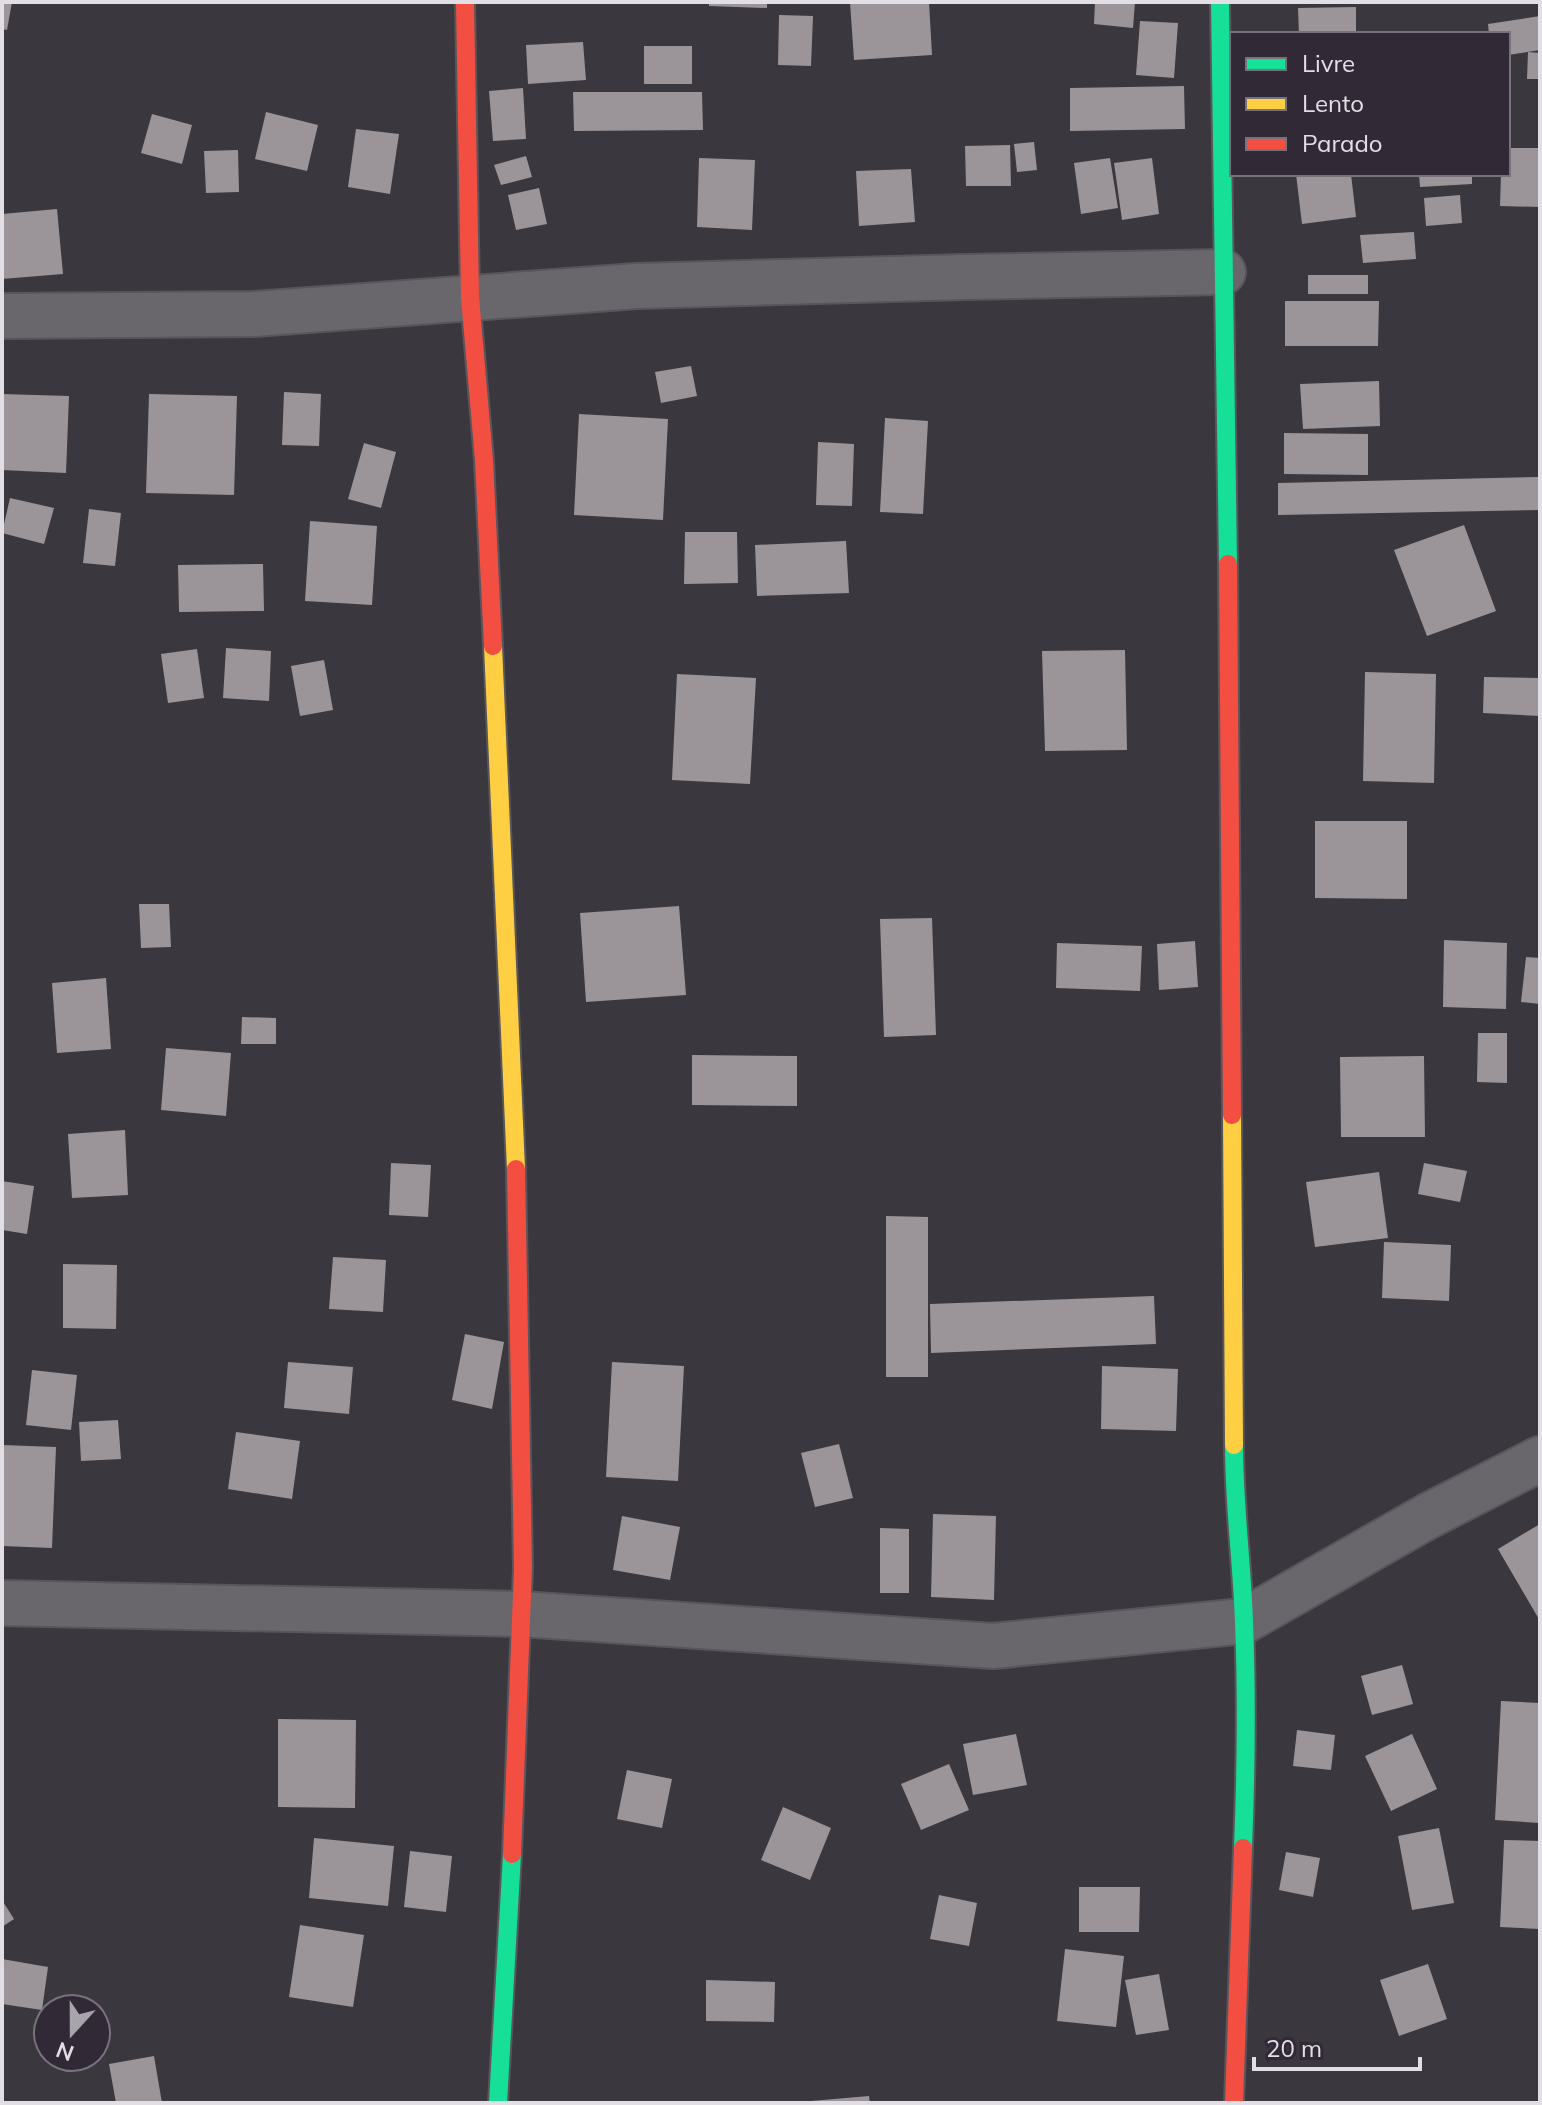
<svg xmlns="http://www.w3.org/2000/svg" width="1542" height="2105" viewBox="0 0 1542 2105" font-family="Mulish,sans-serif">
<rect width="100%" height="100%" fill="#3b373e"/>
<path fill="#9b9599" d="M 2,2 L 12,2 L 7,30 L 2,29 Z
M 709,2 L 767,2 L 767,8 L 709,6 Z
M 850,2 L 929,2 L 932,55 L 854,60 Z
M 1095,2 L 1135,2 L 1133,28 L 1094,24 Z
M 1356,7 L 1356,34 L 1299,34 L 1298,8 Z
M 779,15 L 813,16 L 811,66 L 778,65 Z
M 1540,16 L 1540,50 L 1508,55 L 1508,34 L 1489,34 L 1488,24 Z
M 1140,21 L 1178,23 L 1174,78 L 1136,75 Z
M 583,42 L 586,80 L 528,84 L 526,45 Z
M 644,46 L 692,46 L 692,84 L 644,84 Z
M 1528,52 L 1540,53 L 1540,79 L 1527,79 Z
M 1184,86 L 1185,129 L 1070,131 L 1070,88 Z
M 523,88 L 526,139 L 493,141 L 489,91 Z
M 573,92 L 702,92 L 703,130 L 574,131 Z
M 266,112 L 318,125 L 307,171 L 255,159 Z
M 152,114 L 192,125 L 182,164 L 141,153 Z
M 356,129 L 399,134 L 390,194 L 348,187 Z
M 1034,142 L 1037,170 L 1017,172 L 1014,144 Z
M 1010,145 L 1011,186 L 966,186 L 965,146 Z
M 1508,148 L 1540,148 L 1540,207 L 1500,206 L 1501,174 L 1508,174 Z
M 238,150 L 239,192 L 206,193 L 204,151 Z
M 526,156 L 532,177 L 501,185 L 494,165 Z
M 699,158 L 755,160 L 752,230 L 697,227 Z
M 1110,158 L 1118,208 L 1081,214 L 1074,163 Z
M 1152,158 L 1159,214 L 1122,220 L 1114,163 Z
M 911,169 L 915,222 L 859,226 L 856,171 Z
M 1296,174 L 1351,174 L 1356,217 L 1302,224 Z
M 1419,174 L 1472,174 L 1472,184 L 1420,187 Z
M 539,188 L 547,224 L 516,230 L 508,195 Z
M 1460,195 L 1462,223 L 1426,226 L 1424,198 Z
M 57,209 L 63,274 L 2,279 L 2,214 Z
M 1414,232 L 1416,259 L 1363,263 L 1360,235 Z
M 1308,275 L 1368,275 L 1368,294 L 1308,294 Z
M 1285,301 L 1379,301 L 1378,346 L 1285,346 Z
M 691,366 L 697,396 L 661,403 L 655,372 Z
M 1379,381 L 1380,426 L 1303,429 L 1300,384 Z
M 284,392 L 321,394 L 319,446 L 282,445 Z
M 2,394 L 69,396 L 66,473 L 2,470 Z
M 149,394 L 237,396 L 234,495 L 146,493 Z
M 579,414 L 668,419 L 663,520 L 574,515 Z
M 885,418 L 928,421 L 923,514 L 880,512 Z
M 1284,433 L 1368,434 L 1368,475 L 1284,474 Z
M 818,442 L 854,444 L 852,506 L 816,505 Z
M 364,443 L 396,452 L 381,508 L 348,499 Z
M 1540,477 L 1540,510 L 1278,515 L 1278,483 Z
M 10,498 L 54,508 L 44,544 L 2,533 Z
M 89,509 L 121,513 L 115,566 L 83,563 Z
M 310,521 L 377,526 L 372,605 L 305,601 Z
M 1464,525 L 1496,611 L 1427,636 L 1394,550 Z
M 685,532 L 737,532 L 738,583 L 684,584 Z
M 846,541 L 849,593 L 757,596 L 755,545 Z
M 263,564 L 264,611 L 179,612 L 178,565 Z
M 226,648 L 271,651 L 269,701 L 223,698 Z
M 197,649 L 204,698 L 168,703 L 161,654 Z
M 1125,650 L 1127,750 L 1045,751 L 1042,651 Z
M 324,660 L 333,710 L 300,716 L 291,666 Z
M 1365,672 L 1436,674 L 1434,783 L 1363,781 Z
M 677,674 L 756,678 L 750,784 L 672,780 Z
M 1484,677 L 1540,678 L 1540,716 L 1483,713 Z
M 1315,821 L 1407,821 L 1407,899 L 1315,898 Z
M 139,904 L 169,904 L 171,947 L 141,948 Z
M 679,906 L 686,995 L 586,1002 L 580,913 Z
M 932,918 L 936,1035 L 884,1037 L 880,919 Z
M 1444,940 L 1507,943 L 1506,1009 L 1443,1007 Z
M 1195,941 L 1198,987 L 1159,990 L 1157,944 Z
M 1057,943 L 1142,946 L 1140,991 L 1056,988 Z
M 1526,957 L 1540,958 L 1540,1004 L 1521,1002 Z
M 106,978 L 111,1049 L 57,1053 L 52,983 Z
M 242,1017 L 276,1018 L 276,1044 L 241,1044 Z
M 1478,1033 L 1507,1033 L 1507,1083 L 1477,1082 Z
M 166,1048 L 231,1053 L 226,1116 L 161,1110 Z
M 692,1055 L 797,1056 L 797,1106 L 692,1105 Z
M 1424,1056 L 1425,1137 L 1341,1137 L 1340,1057 Z
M 125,1130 L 128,1195 L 72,1198 L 68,1134 Z
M 391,1163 L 431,1165 L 428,1217 L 389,1215 Z
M 1424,1163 L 1467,1171 L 1460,1202 L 1418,1194 Z
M 1379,1172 L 1388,1238 L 1315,1247 L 1306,1182 Z
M 2,1181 L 34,1186 L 27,1234 L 2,1230 Z
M 886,1216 L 928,1217 L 928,1377 L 886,1377 Z
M 1384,1242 L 1451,1245 L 1449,1301 L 1382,1298 Z
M 333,1257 L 386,1260 L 383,1312 L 329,1309 Z
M 63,1264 L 117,1265 L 116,1329 L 63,1328 Z
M 1154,1296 L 1156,1344 L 931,1353 L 930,1304 Z
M 465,1334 L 504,1342 L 492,1409 L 452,1400 Z
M 288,1362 L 353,1367 L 349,1414 L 284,1408 Z
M 612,1362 L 684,1366 L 678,1481 L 606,1477 Z
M 1102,1366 L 1178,1369 L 1176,1431 L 1101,1429 Z
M 32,1370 L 77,1375 L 71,1430 L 26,1425 Z
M 118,1420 L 121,1459 L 81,1461 L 79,1422 Z
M 236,1432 L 300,1441 L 292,1499 L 228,1489 Z
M 839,1444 L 853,1498 L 815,1507 L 801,1453 Z
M 2,1445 L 56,1447 L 52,1548 L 2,1546 Z
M 933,1514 L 996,1516 L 994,1600 L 931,1597 Z
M 622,1516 L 680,1527 L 670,1580 L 613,1570 Z
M 1540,1524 L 1540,1621 L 1498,1549 Z
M 880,1528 L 909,1529 L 909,1593 L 880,1593 Z
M 1402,1665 L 1413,1704 L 1372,1715 L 1361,1676 Z
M 1501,1701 L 1540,1703 L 1540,1823 L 1495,1820 Z
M 278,1719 L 356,1720 L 355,1808 L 278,1807 Z
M 1297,1730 L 1335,1735 L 1331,1770 L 1293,1766 Z
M 1016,1734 L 1027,1785 L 973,1795 L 963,1744 Z
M 1412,1734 L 1437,1789 L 1391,1811 L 1365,1756 Z
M 949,1764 L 969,1810 L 921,1830 L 901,1784 Z
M 627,1770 L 672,1779 L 662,1828 L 617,1819 Z
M 783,1807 L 831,1828 L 810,1880 L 761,1860 Z
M 1439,1828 L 1454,1903 L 1412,1910 L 1398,1836 Z
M 314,1838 L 394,1846 L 388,1906 L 309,1898 Z
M 1504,1840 L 1540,1841 L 1540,1929 L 1500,1927 Z
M 410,1851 L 452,1856 L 446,1912 L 404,1907 Z
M 1286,1852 L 1320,1858 L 1313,1897 L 1279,1890 Z
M 1079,1887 L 1140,1887 L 1139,1932 L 1079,1932 Z
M 939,1895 L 977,1903 L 969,1946 L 930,1939 Z
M 2,1900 L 14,1919 L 2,1927 Z
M 300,1925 L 364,1935 L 353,2007 L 289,1997 Z
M 1065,1949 L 1124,1956 L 1116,2027 L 1057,2021 Z
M 2,1959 L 48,1967 L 42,2010 L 2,2004 Z
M 1428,1964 L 1447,2019 L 1399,2036 L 1380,1980 Z
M 1159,1974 L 1169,2030 L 1136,2035 L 1125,1980 Z
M 706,1980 L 775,1982 L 774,2022 L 706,2021 Z
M 154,2056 L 162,2103 L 116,2103 L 109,2064 Z
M 869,2096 L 870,2103 L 811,2103 L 811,2101 Z"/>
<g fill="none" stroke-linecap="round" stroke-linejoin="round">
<g stroke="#58555b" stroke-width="48">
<path id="street" d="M 2,316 L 254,314 L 637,286 L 964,277 L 1223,272
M 2,1603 L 521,1614 L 993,1646 L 1244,1621 L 1428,1516 L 1540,1459"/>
</g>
<g stroke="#58555b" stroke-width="22">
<path id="fast" d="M 1220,2 L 1228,564
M 1234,1445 C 1234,1505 1242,1563 1244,1622 C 1247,1697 1246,1773 1243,1848
M 498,2103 L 512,1854"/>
</g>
<g stroke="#58555b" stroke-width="22">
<path id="slow" d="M 493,646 L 516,1169
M 1232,1115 L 1234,1445"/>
</g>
<g stroke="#58555b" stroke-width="22">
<path id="jam" d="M 465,2 L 470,297 L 484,460 L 493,646
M 1228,564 L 1232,1115
M 512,1854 L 523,1568 L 516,1169
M 1234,2103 L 1243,1848"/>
</g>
<use href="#street" stroke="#6a676c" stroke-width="44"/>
<use href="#fast" stroke="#16e098" stroke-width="18"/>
<use href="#slow" stroke="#ffcf43" stroke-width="18"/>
<use href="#jam" stroke="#f24e42" stroke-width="18"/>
</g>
<rect width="1542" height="2105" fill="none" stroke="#e2dee6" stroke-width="8"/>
<rect x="1230" y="32" width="280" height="144" fill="#312a36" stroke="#78727c" stroke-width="2"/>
<rect x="1246" y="58" width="40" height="12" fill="#16e098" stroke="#78727c" stroke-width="2"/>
<text x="1302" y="72" font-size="24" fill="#e2dee6">Livre</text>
<rect x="1246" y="98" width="40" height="12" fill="#ffcf43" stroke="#78727c" stroke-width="2"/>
<text x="1302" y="112" font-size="24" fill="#e2dee6">Lento</text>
<rect x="1246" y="138" width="40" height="12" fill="#f24e42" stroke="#78727c" stroke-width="2"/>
<text x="1302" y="152" font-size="24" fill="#e2dee6">Parado</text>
<g transform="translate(72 2033) rotate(201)"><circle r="38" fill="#312a36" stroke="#78727c" stroke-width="2"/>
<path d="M0-6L14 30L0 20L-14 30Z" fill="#a8a4ab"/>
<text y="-12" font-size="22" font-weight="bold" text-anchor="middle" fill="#e2dee6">N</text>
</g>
<path d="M1254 2057v12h166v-12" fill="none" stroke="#e2dee6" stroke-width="4"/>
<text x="1266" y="2057" font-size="24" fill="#e2dee6" stroke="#312a36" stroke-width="6" paint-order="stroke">20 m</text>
</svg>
